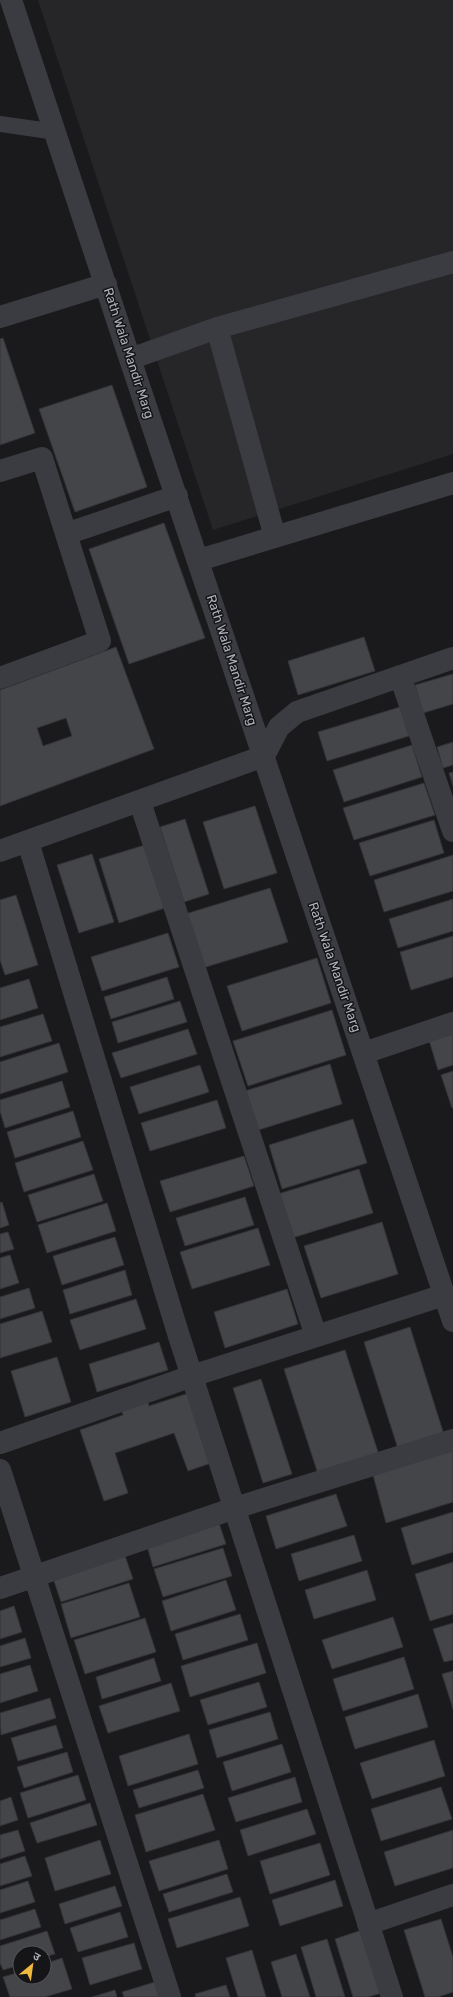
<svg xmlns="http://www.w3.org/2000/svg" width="453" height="1997" viewBox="0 0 453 1997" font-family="Rubik,'Noto Sans Devanagari',sans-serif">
<rect width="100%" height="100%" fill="#1a1a1c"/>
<path fill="#262629" d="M 38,0 L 453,0 L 453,454 L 213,530 Z"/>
<path fill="#444549" stroke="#343438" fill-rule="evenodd" d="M 3,338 L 35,433 L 0,445 L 0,339 Z
M 112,385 L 147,487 L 75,512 L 39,409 Z
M 164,523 L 205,638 L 129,664 L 89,549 Z
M 364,637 L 375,671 L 298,695 L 288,661 Z
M 116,647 L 154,749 L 0,806 L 0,690 ZM 66,718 L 72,736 L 43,746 L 37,728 Z
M 453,674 L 453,704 L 423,713 L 415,685 Z
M 400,707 L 409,736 L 327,761 L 318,732 Z
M 453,742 L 453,765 L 443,768 L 437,747 Z
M 412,745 L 422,777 L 344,802 L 333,770 Z
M 453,772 L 453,786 L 449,773 Z
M 424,783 L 435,815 L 354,840 L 343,808 Z
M 255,806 L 277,873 L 224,889 L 203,822 Z
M 185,819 L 209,894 L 184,902 L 160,827 Z
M 434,820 L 444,853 L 370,876 L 359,843 Z
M 145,845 L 165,908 L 119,923 L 99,859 Z
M 92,854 L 114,922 L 79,933 L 57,865 Z
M 453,855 L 453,891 L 384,912 L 374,880 Z
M 270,888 L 288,942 L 196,970 L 179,916 Z
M 16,895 L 38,965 L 5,975 L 0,960 L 0,900 Z
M 453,899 L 453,931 L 398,948 L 389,919 Z
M 168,933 L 179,967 L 102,991 L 91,957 Z
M 453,936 L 453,977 L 411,990 L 400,952 Z
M 317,958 L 331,1003 L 242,1031 L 227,986 Z
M 167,977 L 174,999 L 111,1019 L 104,997 Z
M 29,979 L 38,1008 L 0,1020 L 0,988 Z
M 180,1001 L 187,1022 L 118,1043 L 112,1022 Z
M 332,1010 L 346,1055 L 248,1086 L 233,1041 Z
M 43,1014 L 52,1041 L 0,1057 L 0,1027 Z
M 188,1029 L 197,1054 L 121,1078 L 112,1053 Z
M 453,1033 L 453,1065 L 438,1070 L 429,1040 Z
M 59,1043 L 68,1072 L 0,1094 L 0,1062 Z
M 330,1064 L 342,1104 L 255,1131 L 242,1092 Z
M 200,1065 L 209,1092 L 139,1114 L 130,1087 Z
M 453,1071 L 453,1108 L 452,1108 L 441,1075 Z
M 62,1081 L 70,1107 L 5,1128 L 0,1111 L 0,1100 Z
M 217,1100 L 226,1128 L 150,1151 L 141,1123 Z
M 73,1111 L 81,1137 L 15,1158 L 7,1132 Z
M 353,1119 L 367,1163 L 282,1189 L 269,1145 Z
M 83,1141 L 93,1170 L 24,1192 L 15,1163 Z
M 244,1156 L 254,1186 L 170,1212 L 160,1181 Z
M 359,1169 L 373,1213 L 292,1238 L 278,1194 Z
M 94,1174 L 103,1201 L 37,1222 L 28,1195 Z
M 245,1197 L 254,1225 L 185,1246 L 176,1218 Z
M 2,1202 L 9,1225 L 0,1228 L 0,1203 Z
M 107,1203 L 116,1231 L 47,1253 L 38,1225 Z
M 382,1222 L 398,1274 L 321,1298 L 304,1246 Z
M 258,1228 L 270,1265 L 192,1289 L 180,1252 Z
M 8,1232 L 14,1249 L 0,1253 L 0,1234 Z
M 115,1237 L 124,1265 L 62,1285 L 53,1256 Z
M 10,1255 L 19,1283 L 0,1289 L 0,1258 Z
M 125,1270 L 132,1295 L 70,1314 L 63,1290 Z
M 29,1288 L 35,1308 L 0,1319 L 0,1297 Z
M 287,1289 L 298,1324 L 225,1348 L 214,1312 Z
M 136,1299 L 146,1329 L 80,1350 L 70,1320 Z
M 42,1311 L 52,1342 L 0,1358 L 0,1324 Z
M 410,1327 L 445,1438 L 399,1452 L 364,1342 Z
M 159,1342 L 168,1370 L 97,1392 L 89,1364 Z
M 345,1350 L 379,1455 L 318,1474 L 284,1369 Z
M 57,1357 L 71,1402 L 25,1417 L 11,1371 Z
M 261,1379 L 292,1474 L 263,1483 L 233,1388 Z
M 189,1393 L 214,1462 L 188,1471 L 174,1433 L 115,1453 L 128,1493 L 104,1501 L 80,1430 L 123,1415 L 121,1410 L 147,1400 L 149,1406 Z
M 453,1450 L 453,1502 L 386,1523 L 373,1475 Z
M 336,1494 L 347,1526 L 276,1549 L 266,1516 Z
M 453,1512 L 453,1552 L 412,1565 L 401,1528 Z
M 218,1520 L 226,1544 L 153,1567 L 146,1542 Z
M 354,1535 L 362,1561 L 299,1581 L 291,1554 Z
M 223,1548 L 232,1576 L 163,1597 L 154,1569 Z
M 124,1553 L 133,1579 L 61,1602 L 52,1575 Z
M 453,1562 L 453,1614 L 430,1621 L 415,1574 Z
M 367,1570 L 376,1600 L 314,1619 L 305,1590 Z
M 226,1580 L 236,1610 L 171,1631 L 162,1601 Z
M 129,1583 L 140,1617 L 71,1638 L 61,1604 Z
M 14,1606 L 22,1632 L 0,1639 L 0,1611 Z
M 240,1614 L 248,1640 L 183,1660 L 175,1634 Z
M 393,1617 L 403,1647 L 332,1669 L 322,1640 Z
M 145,1618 L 156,1652 L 85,1674 L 74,1640 Z
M 453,1623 L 453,1660 L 444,1662 L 433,1629 Z
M 25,1638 L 31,1658 L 0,1667 L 0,1646 Z
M 257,1643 L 266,1673 L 190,1697 L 181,1666 Z
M 404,1657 L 414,1689 L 343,1711 L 333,1679 Z
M 154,1658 L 161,1681 L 102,1699 L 96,1677 Z
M 30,1665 L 38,1691 L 0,1703 L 0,1674 Z
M 453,1671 L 453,1709 L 442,1674 Z
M 259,1682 L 267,1707 L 208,1725 L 200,1700 Z
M 171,1683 L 180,1711 L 108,1733 L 99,1706 Z
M 418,1694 L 428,1727 L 355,1749 L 345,1717 Z
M 50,1698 L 56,1718 L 1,1735 L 0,1713 Z
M 270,1712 L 278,1739 L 217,1758 L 209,1730 Z
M 56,1725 L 63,1748 L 18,1761 L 11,1738 Z
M 189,1734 L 198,1764 L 128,1786 L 119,1756 Z
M 434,1740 L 445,1776 L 372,1799 L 360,1763 Z
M 282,1744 L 291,1772 L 232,1791 L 223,1762 Z
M 67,1752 L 73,1772 L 24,1788 L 17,1767 Z
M 198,1770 L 204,1788 L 139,1808 L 133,1790 Z
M 78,1775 L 86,1800 L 28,1818 L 20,1793 Z
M 295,1777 L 302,1802 L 236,1822 L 228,1798 Z
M 441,1787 L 452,1819 L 381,1841 L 371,1809 Z
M 203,1794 L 215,1830 L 146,1852 L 135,1815 Z
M 11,1797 L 18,1820 L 0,1826 L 0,1801 Z
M 90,1803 L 97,1825 L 37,1843 L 30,1823 Z
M 307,1809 L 316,1834 L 248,1856 L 240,1830 Z
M 18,1830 L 25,1851 L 0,1859 L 0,1835 Z
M 453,1830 L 453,1868 L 395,1886 L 384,1852 Z
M 100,1840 L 111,1874 L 55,1891 L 45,1858 Z
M 219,1840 L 228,1869 L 159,1891 L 149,1861 Z
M 320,1843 L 330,1875 L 270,1894 L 260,1861 Z
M 25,1856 L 32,1876 L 0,1886 L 0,1864 Z
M 227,1874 L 233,1892 L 169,1912 L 163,1894 Z
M 335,1880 L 343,1906 L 280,1926 L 272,1900 Z
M 28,1881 L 35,1902 L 0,1913 L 0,1890 Z
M 115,1886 L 122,1906 L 65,1924 L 59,1904 Z
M 240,1897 L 249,1926 L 177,1948 L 168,1919 Z
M 35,1909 L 41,1927 L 0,1940 L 0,1920 Z
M 120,1912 L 128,1937 L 78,1952 L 70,1928 Z
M 441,1919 L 453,1957 L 453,1992 L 438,1997 L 425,1997 L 404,1930 Z
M 362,1930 L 382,1993 L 368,1997 L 353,1997 L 335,1939 Z
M 47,1931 L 55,1954 L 44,1957 L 44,1953 L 20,1953 L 20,1965 L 3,1970 L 0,1963 L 0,1946 Z
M 327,1939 L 345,1997 L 316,1997 L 301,1947 Z
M 134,1943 L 142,1969 L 90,1985 L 82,1958 Z
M 252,1950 L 266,1997 L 238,1997 L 226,1958 Z
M 296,1954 L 310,1997 L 282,1997 L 271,1962 Z
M 62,1958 L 72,1989 L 45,1997 L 10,1997 L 3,1977 L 20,1972 L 20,1977 L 44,1977 L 44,1964 Z
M 155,1982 L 159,1997 L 124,1997 L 122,1992 Z
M 226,1985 L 230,1997 L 196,1997 L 195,1994 Z
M 115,1990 L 117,1997 L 92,1997 Z"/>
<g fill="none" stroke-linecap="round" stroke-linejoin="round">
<path stroke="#3b3c41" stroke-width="16" d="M 0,124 L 56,132"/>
<path stroke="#3b3c41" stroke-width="22" d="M 11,0 L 130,359 L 453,1321
M 0,317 L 106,284
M 217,328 L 275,537
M 130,359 L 217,328 L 453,262
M 0,471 L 42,458 L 100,641 L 0,678
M 66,534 L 177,496
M 199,560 L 453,483
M 400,676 L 453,831
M 140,802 L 316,1336
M 28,842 L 178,1333 L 392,1997
M 0,851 L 264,756 L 279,727 L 297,712 L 453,658
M 364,1053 L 453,1023
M 0,1443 L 192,1376 L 444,1295
M 0,1470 L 170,1997
M 0,1588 L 235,1508 L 453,1440
M 368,1924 L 453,1895"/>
</g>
<g text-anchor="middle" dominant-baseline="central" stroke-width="3" stroke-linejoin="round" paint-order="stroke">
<g font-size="13" fill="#adb1bb" stroke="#151517">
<text transform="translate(129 353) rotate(72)">Rath Wala Mandir Marg</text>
<text transform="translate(232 660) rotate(72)">Rath Wala Mandir Marg</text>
<text transform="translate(335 967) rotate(71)">Rath Wala Mandir Marg</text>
</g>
</g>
<g transform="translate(32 1965) rotate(29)"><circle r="19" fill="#151517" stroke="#525359"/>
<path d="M0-3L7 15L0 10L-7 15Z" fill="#f0b83e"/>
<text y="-6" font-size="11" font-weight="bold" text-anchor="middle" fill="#adb1bb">उ</text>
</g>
</svg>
